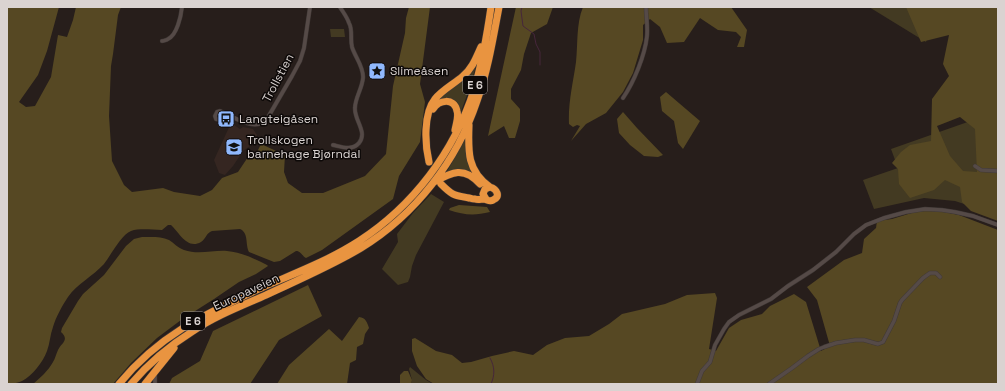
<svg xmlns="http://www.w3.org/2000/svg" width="1005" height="391" viewBox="0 0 1005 391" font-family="'Space Grotesk',sans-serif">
<rect width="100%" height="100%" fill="#271e1b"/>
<path fill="#352621" d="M 231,123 L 240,129 L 243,127 L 253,129 L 257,135 L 254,143 L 243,151 L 233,166 L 225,175 L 219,173 L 214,160 Z"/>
<path fill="#433a22" d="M 869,7 L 926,7 L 933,13 L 926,42 Z
M 998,7 L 998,215 L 955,201 L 924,198 L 874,209 L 863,180 L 898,168 L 891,149 L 996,112 Z
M 330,29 L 344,29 L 345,37 L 331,37 Z
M 478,59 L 470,87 L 459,117 L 455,103 L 437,102 Z
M 465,139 L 471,172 L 445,175 Z
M 431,194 L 444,202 L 416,255 L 412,266 L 410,277 L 408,282 L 398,285 L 382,269 L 398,242 L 397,234 L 413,213 Z
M 410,367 L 426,380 L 433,384 L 411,384 L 412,380 L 409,369 Z"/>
<path fill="#564823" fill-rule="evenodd" d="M 7,7 L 59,7 L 47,51 L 38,75 L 19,102 L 26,107 L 35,106 L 51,77 L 58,35 L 67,37 L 73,20 L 76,7 L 121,7 L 118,15 L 113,54 L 111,66 L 109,116 L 112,161 L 124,185 L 132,192 L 163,188 L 174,192 L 200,196 L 212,190 L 222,178 L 238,172 L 248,157 L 255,156 L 261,144 L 285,155 L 284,172 L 288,183 L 302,193 L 323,193 L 365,176 L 386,154 L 393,86 L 405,33 L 406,18 L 409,7 L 430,7 L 420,84 L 425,102 L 420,142 L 399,176 L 393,199 L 322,250 L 306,258 C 302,256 301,251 296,251 L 280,261 L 274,262 L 249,252 C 245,244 249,233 240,229 L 212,231 C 206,233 206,239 201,242 C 187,250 179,232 171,225 L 168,225 L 162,230 C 152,230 140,228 131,231 C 121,235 111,255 104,264 C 93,276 77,284 68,297 C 62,306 56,317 53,327 C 50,335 50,343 47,351 C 43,362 32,376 22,381 C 18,383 12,384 7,384 Z
M 516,7 L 553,7 L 547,24 L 531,33 L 524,54 L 521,70 L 511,89 L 511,99 L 520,109 L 520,121 L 515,138 L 509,138 L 504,126 L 488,136 Z
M 583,7 L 731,7 L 747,30 L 744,47 L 737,47 L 741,37 L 736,32 L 718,30 L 700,18 L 684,42 L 667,43 L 660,27 L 650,19 L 643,25 L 643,40 L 633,73 L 623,92 L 606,113 L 586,124 L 571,141 L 580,126 L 577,125 L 573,127 L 569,124 C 568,103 573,83 576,62 C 578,44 576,24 583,7 Z
M 906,7 L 998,7 L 998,221 L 971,211 L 962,202 L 960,187 L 945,180 L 934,190 L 910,198 L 899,184 L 898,169 L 892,163 L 901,152 L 910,145 L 931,141 L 932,99 L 949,76 L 943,64 L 949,35 L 921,42 ZM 960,117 L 975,129 L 977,172 L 963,171 L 950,156 L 937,126 Z
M 666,92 L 700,121 L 683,149 L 678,143 L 674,121 L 662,111 L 660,97 Z
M 623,112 L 637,128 L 663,155 L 658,157 L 644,156 L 630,145 L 619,133 L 617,119 Z
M 459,205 L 487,207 L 490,212 C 474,216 464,215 449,210 L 450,208 Z
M 935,210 L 959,215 L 998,230 L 998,384 L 434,384 L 426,379 L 417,366 L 412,351 L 412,339 L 415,338 L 436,351 L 452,355 L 462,363 L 471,362 L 492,356 L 514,351 L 533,355 L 547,345 L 565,338 L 589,336 L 609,324 L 622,314 L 665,304 L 687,295 L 715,293 L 717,298 L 709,349 L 716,351 L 729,328 L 741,320 L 762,314 L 770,306 L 794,294 L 806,302 L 821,351 L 830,346 L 817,300 L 807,287 L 844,260 L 862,253 L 864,239 L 876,228 L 877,221 L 892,219 L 918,211 Z
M 142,237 C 150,237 161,236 169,240 C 174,243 178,248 184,250 C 198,255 213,250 227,251 C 241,252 255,259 267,265 L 268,266 L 256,274 L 239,282 L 214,299 L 181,320 L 157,338 L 131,363 L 113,384 L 33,384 C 40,378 48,371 53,362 C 55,359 56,354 58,350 C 61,343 70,340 61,332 L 62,328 L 78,301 L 83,294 L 104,275 L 126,246 L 134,239 Z
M 308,285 L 322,316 L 279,340 L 250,384 L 169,384 L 172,378 L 200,361 L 213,331 Z
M 359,317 C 366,318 367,322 369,328 L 365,334 L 363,344 L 357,347 L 356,360 L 350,363 L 347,384 L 277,384 L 289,365 L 329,329 L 342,341 Z
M 404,371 L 408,371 L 412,380 L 411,384 L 400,384 L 400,375 Z"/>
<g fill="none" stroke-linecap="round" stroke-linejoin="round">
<path stroke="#46263b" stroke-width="1" d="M 522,7 L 521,11 L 523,26 L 534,34 L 536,44 L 540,52 L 540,65
M 490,358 C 495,367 495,375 491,384"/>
<g stroke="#403937" stroke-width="4.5">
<path id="street" d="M 162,41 C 163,41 167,40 168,39 C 177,35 181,16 182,7
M 623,98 C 634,82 645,55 647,36 C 648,26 646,17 646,7
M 231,116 L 220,120 L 216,119 L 215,116 L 217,112 L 220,111 C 233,116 255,133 267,119 L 292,76 L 300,61 L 304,48 L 310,7
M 333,145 C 342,147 352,151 359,143 C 368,132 354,120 355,108 C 355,98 362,89 363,78 C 364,67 355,57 352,47 C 350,39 353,30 349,23 C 347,17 343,12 340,7
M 975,166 L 981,170 L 998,171
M 155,384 L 155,373
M 697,384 L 702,371 L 710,362 L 715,345 L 724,329 L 729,322 L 739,315 L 771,299 L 788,286 L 813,270 L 836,252 L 854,234 L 866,225 L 884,218 L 906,212 L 925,209 L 942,210 L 955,212 L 973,216 L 998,225
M 769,384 L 792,368 L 808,356 L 819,349 L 824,347 L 836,343 L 855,340 L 864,340 L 878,344 L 883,342 L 894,321 L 900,303 L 902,300 L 923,278 L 930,273 L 936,273 L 940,277"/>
</g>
<g stroke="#403937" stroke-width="8">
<path id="highway" d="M 433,109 C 439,100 454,97 457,111 C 459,117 456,124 455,130
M 469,125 C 468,151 467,171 490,187
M 429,162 C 425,145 423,114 435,99 C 442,90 454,84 463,76 C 472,69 476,58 481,47
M 434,182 C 452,172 464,166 480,184
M 441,184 C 453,196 454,195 469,198 C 474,199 469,199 475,199 C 478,200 481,199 484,199 C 488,200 490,202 493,200 C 501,197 497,189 490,187 L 485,189 L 483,194 L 486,199
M 119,384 C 159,335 205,314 261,288 C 293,274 328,261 359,241 C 413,206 454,152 474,90 C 482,63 487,35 491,7
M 131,384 C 149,363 169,346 193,331 C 215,316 241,306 266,295 C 298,280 331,266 361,248 C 415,215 457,161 477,101 C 488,70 493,39 499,7
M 145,384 L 174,348"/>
</g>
<use href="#street" stroke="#554a47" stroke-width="3.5"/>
<use href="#highway" stroke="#e99440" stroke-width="7"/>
</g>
<defs>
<g id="sight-square" transform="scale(0.9)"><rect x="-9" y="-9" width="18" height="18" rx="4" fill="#90b8fd" stroke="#0d0908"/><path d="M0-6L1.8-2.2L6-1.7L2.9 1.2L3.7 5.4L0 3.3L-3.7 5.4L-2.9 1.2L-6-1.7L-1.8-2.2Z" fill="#111"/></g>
<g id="bus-square" transform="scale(0.9)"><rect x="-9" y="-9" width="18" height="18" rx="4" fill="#90b8fd" stroke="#0d0908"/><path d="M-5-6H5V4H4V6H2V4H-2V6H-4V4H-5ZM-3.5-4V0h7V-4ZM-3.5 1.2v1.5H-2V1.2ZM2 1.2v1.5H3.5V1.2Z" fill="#111"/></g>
<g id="school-square" transform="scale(0.9)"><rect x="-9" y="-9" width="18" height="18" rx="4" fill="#90b8fd" stroke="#0d0908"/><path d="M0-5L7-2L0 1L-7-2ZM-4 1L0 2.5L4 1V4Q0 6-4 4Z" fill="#111"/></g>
</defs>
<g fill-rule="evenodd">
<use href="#sight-square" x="377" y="71"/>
<use href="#bus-square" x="226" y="119"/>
<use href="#school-square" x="234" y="147"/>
</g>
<g text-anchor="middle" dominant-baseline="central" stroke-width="3" stroke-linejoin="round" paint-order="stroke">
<g fill="#0d0908" stroke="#9c9695" stroke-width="1">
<rect x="463" y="76" width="24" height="18" rx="3"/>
<rect x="181" y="312" width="24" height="18" rx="3"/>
</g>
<g font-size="11" font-weight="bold" fill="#dad3d1">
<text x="475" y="85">E 6</text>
<text x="193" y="321">E 6</text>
</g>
<g font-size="12" fill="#dad3d1" stroke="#0d0908" text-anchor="start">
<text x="390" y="71">Slimeåsen</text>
<text x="239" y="119">Langteigåsen</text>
<text x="247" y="140">Trollskogen<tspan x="247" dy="14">barnehage Bjørndal</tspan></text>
</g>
<g font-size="12" fill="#dad3d1" stroke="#0d0908">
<text transform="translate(278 78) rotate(-62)">Trollstien</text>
<text transform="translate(246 292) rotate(-25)">Europaveien</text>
</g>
</g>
<rect width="1005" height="391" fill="none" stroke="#dad3d1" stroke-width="16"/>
</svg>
